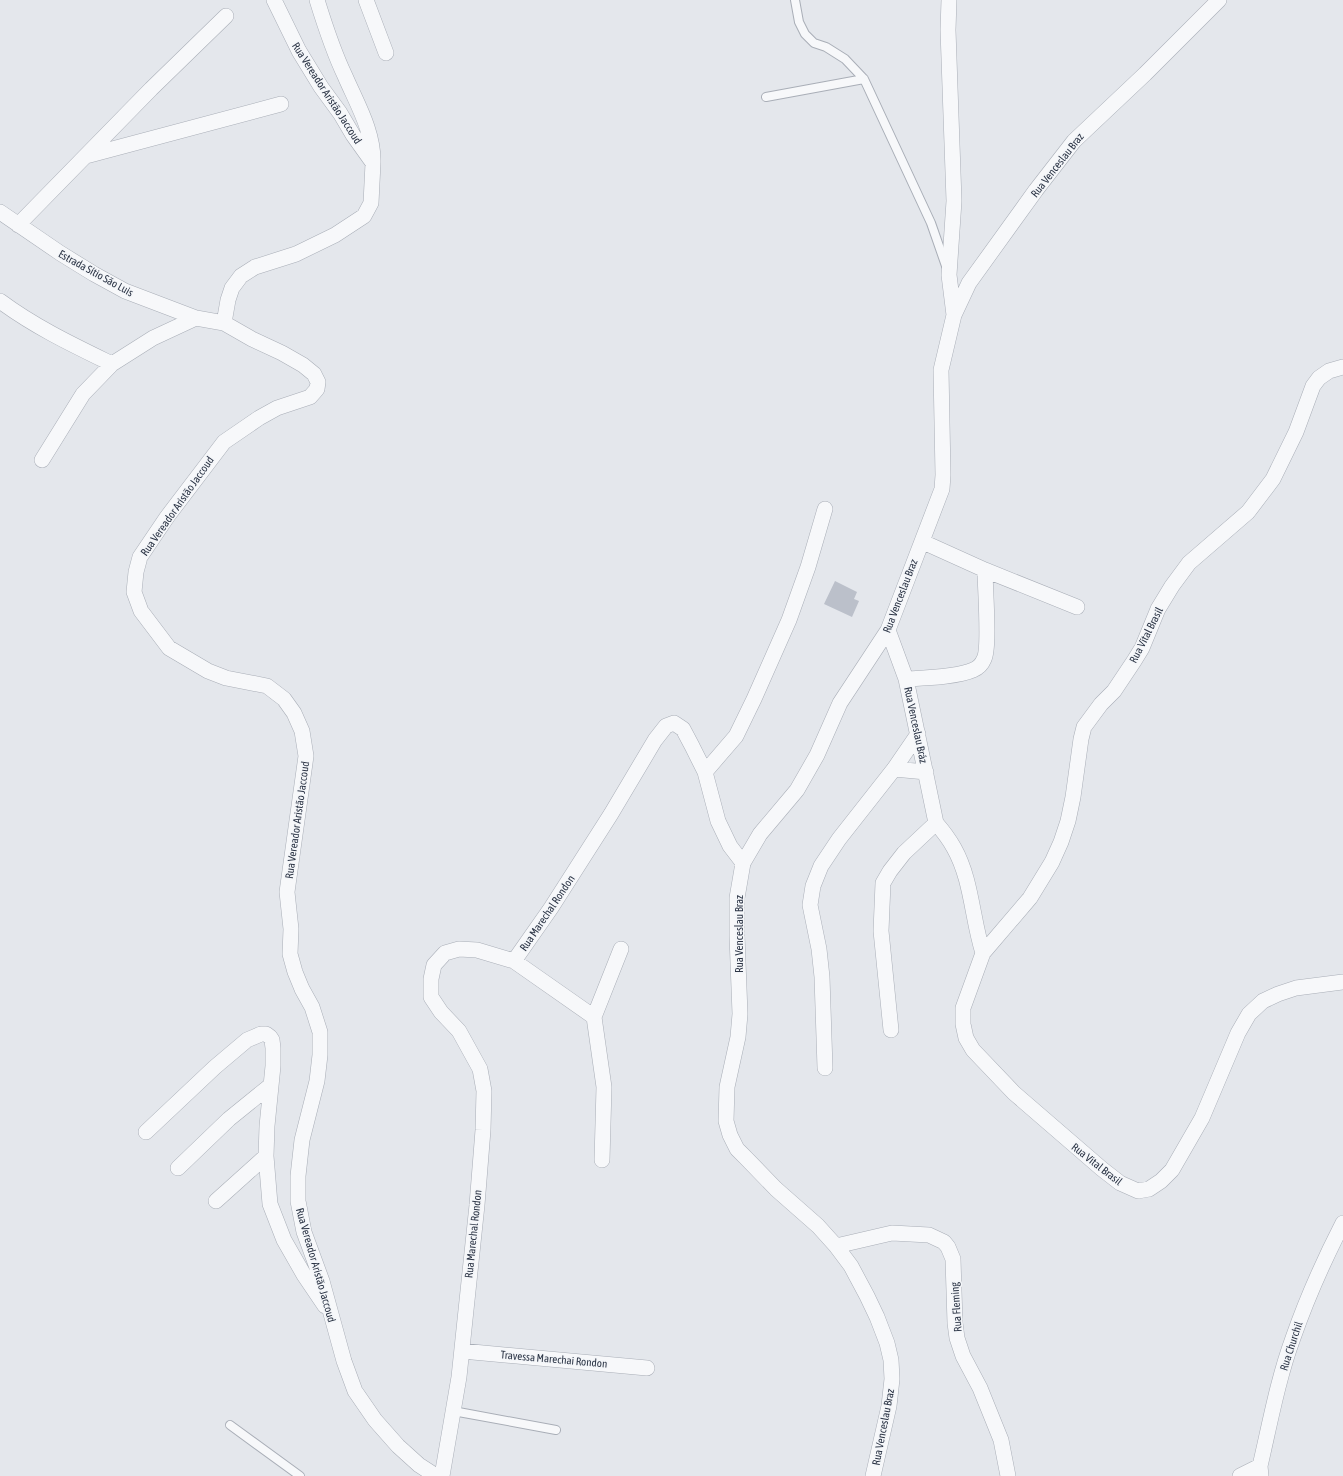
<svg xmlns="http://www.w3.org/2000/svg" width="1343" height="1476" viewBox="0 0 1343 1476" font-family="'Asap Condensed',sans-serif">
<rect width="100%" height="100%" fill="#e4e7ec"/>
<path fill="#bbc0ca" d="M 835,581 L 857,592 L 854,599 L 859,601 L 852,617 L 824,604 Z"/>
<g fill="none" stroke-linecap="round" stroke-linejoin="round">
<g stroke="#a9aeb7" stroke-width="10">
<path id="service" d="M 795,0 L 799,22 L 805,34 L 814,43 L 826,47 L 845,59 L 864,79 L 931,223 L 946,266
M 766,97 L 864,79
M 453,1411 L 556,1430
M 230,1425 L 300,1476"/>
</g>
<g stroke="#a9aeb7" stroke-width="16">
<path id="minor" d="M 317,0 C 325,26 333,51 345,76 C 357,104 374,132 373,163
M 366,0 L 386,53
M 949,0 L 948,30 L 954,201 L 949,275 L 954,315
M 86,156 L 281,104
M 0,212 L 60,253 L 94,274 L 125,291 L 196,318 L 224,323 L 252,339 L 282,353 L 303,365 L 314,374 L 318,382 L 317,389 L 310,397 L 277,408 L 259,418 L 224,442 L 167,517 L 140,557 L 136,572 L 134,592 L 141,611 L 169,648 L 208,671 L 226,678 L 267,686 L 284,699 L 294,713 L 302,731 L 306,756 L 287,892 L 291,929 L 290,954 L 295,972 L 302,989 L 312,1007 L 320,1032 L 320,1055 L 317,1081 L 302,1140 L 298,1176 L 298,1201 L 304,1232 L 322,1281 L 344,1361 L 355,1391 L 375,1420 L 398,1446 L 419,1465 L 436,1476
M 18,225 L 151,89 L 226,16
M 0,301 C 35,327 73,345 112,364
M 224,323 L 228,300 L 232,288 L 241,276 L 255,267 L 296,254 L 335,235 L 364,216 L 371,203 L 373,163 L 353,135 L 340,113 L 321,87 L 299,51 L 274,0
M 1343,367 L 1329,371 L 1319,378 L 1313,386 L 1296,432 L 1273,479 L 1248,512 L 1189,563 L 1172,586 L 1158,609 L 1142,648 L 1134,661 L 1114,691 L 1101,704 L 1084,727 L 1081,739 L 1073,797 L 1068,821 L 1061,842 L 1052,862 L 1030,898 L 983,953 L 963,1008 L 963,1024 L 966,1038 L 973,1050 L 1014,1093 L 1102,1169 L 1120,1183 L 1138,1191 L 1149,1189 L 1161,1181 L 1172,1170 L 1202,1118 L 1238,1033 L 1249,1014 L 1263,1001 L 1278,994 L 1296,988 L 1343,982
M 42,460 L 83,394 L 112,364 L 153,338 L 196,318
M 923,542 L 985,570 L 1077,607
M 888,630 L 906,679 L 936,823 C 943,831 949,839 954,848 C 972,880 972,919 983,953
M 906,679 C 923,678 958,677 973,670 C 978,668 982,664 984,659 C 990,648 985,587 985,570
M 894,769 L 926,772
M 705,772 L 736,736 L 754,699 L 789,620 L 808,567 L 825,509
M 514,961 L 594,1017
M 891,1030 L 881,931 L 883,883 L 890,871 L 904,853 L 936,823
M 825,1068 L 822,977 L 819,949 L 810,905 L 813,886 L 821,866 L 839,839 L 894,769 L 918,734
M 146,1132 L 215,1067 L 247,1040 L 261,1034 L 266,1034 L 270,1037 L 272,1040 L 273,1048 L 273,1066 L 267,1126 L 266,1156 L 270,1204 L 284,1240 L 304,1275 L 325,1306
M 602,1160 L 604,1087 L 594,1017 L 621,949
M 178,1168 L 229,1119 L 271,1085
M 216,1201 L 266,1156
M 836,1246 L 892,1233 L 929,1235 L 944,1242 L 948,1247 L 953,1259 L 955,1323 L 957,1338 L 963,1356 L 980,1388 L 1001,1440 L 1008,1476
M 462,1351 L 647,1368
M 442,1476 L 459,1377 L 477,1205 L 483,1130 L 484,1091 L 480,1069 L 459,1031 L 441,1012 L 431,997 L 431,979 L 434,965 L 445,953 L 459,949 L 477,950 L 514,961 L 551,908 L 611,814 L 655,740 L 666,726 L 674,723 L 683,729 L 692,746 L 705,772 L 718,821 L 730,846 L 743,863
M 873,1476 L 889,1406 L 892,1379 L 891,1360 L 887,1343 L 877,1317 L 867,1296 L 851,1266 L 836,1246 L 818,1226 L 776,1189 L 746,1158 L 737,1149 L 730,1135 L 726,1121 L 727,1087 L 738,1037 L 740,1014 L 737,936 L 737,898 L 743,863 L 760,834 L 797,790 L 817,755 L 840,703 L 888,630 L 942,489 L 943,475 L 941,370 L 954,315 L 969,283 L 1036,190 L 1074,141 L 1145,74 L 1219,0
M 1240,1476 L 1260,1466
M 1261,1476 L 1260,1466 C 1270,1423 1278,1379 1293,1338 C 1307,1298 1324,1260 1343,1223"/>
</g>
<use href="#service" stroke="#f7f8fa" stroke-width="8"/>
<use href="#minor" stroke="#f7f8fa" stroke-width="15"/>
</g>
<g text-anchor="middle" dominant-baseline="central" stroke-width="3" stroke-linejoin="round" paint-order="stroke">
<g font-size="11" fill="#2b3445" stroke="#f4f6f9">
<text transform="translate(327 93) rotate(57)">Rua Vereador Aristão Jaccoud</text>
<text transform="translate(1057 165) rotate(-52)">Rua Venceslau Braz</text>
<text transform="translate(96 273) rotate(29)">Estrada Sítio São Luis</text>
<text transform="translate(177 506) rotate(-55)">Rua Vereador Aristão Jaccoud</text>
<text transform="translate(900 596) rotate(-69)">Rua Venceslau Braz</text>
<text transform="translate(1146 635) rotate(-63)">Rua Vital Brasil</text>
<text transform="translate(916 725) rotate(78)">Rua Venceslau Bráz</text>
<text transform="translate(297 820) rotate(-82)">Rua Vereador Aristão Jaccoud</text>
<text transform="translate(547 913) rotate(-56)">Rua Marechal Rondon</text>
<text transform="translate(739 934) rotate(-90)">Rua Venceslau Braz</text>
<text transform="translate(1097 1164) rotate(38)">Rua Vital Brasil</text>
<text transform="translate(473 1234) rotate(-84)">Rua Marechal Rondon</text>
<text transform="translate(316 1265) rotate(74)">Rua Vereador Aristão Jaccoud</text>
<text transform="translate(956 1307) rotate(-94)">Rua Fleming</text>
<text transform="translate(1291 1346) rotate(-72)">Rua Churchil</text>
<text transform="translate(554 1359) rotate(5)">Travessa Marechai Rondon</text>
<text transform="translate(883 1427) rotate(-79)">Rua Venceslau Braz</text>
</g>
</g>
</svg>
